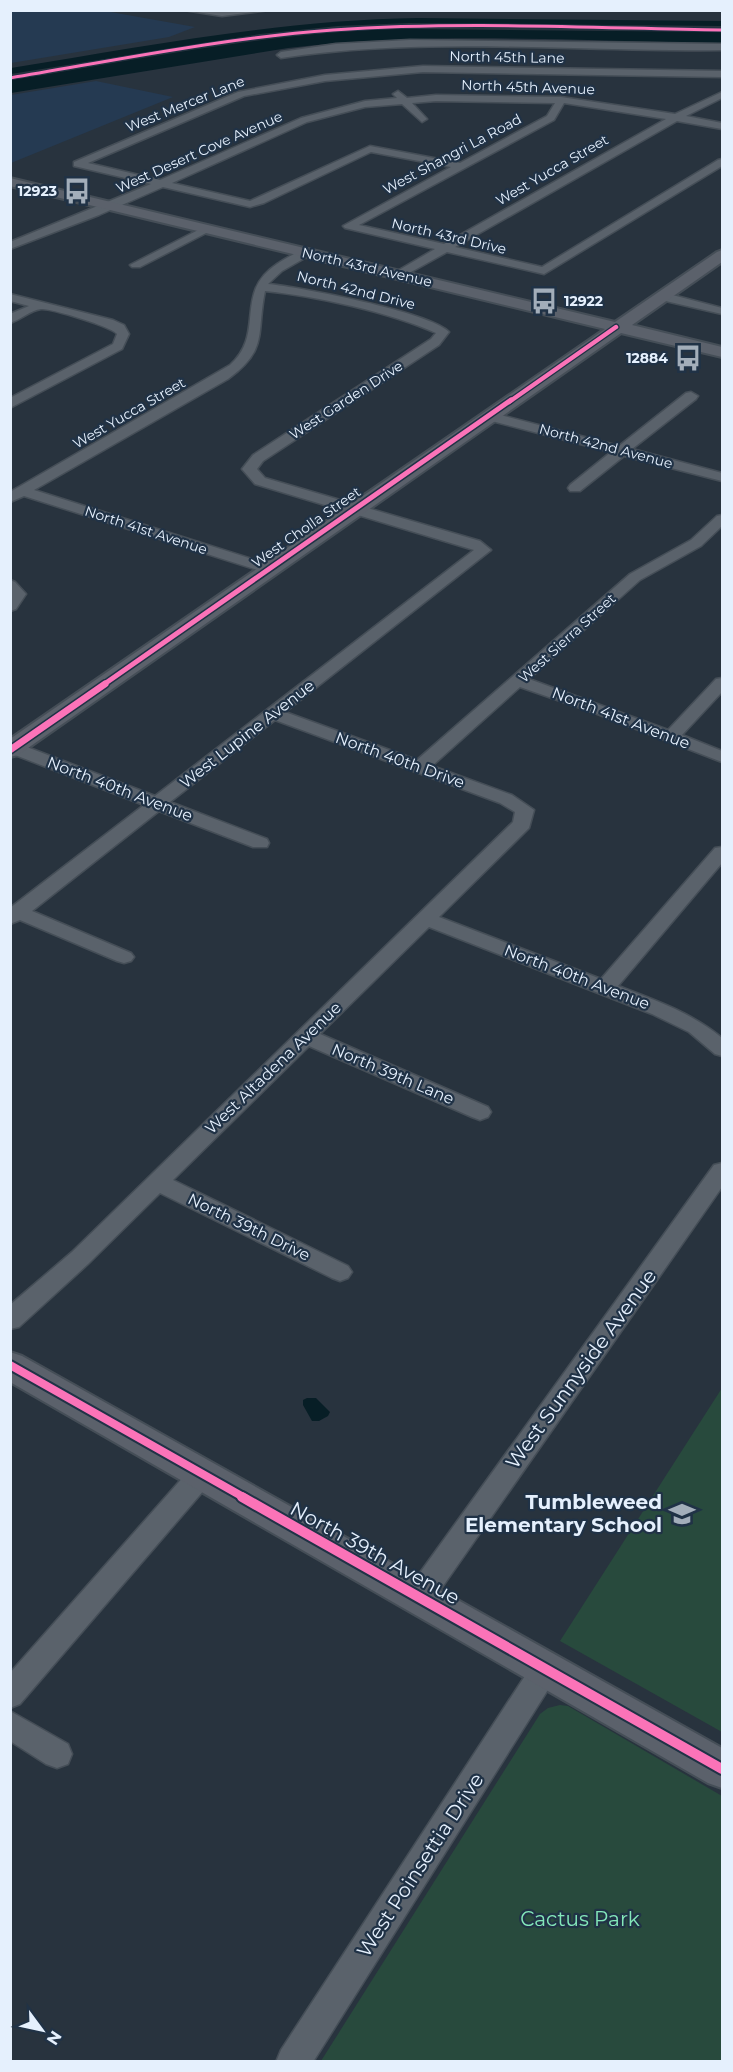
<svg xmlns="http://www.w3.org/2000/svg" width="733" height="2072" viewBox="0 0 733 2072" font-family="Montserrat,sans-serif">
<rect width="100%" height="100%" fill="#28333e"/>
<path fill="#253a52" d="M 10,11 L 105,11 L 195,27 L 169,37 L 11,63 Z
M 96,81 L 173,97 L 11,163 L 11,95 Z"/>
<path fill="#284a3d" d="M 722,1388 L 722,1732 L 560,1641 Z
M 560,1705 L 568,1706 L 722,1796 L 722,2061 L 321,2061 L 540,1714 L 548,1708 Z"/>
<path fill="#071e26" d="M 418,18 L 722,21 L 722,26 L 409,23 L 338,26 L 260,34 L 11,74 L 11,68 C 146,46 281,20 418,18 Z
M 412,29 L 722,32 L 722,43 C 579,41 430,31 288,48 L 11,93 L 11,80 C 144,59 277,30 412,29 Z
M 307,1398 L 316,1398 L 330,1412 L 328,1416 L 319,1421 L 312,1421 L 303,1405 L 303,1400 Z"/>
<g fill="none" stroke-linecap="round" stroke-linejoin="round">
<g stroke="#454e57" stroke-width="3">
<path id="street" d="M 184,10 L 269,10 L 222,16 Z
M 410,40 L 722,44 L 722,50 C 575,52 427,36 281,58 L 277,55 L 281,52 L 336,44 Z
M 423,66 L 722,71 L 722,77 L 423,72 L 325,81 L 244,96 L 88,163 L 160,180 L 301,118 L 365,101 L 397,98 L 393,94 L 398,91 L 407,98 L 436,95 L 561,97 L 675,114 L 722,92 L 722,98 L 686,116 L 722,123 L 722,129 L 677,121 L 455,247 L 542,267 L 718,160 L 722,159 L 722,166 L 544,274 L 447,252 L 402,277 L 394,277 L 394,273 L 435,249 L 345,228 L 343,226 L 451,167 L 371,152 L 264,203 L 250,207 L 163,187 L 99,215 L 10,249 L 10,242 L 151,184 L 74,166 L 74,162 L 238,92 L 325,75 ZM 436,101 L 555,103 L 547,116 L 460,163 L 370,146 L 250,201 L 172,183 L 307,122 L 365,107 L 402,104 L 422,122 L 427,119 L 412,103 ZM 564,103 L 666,119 L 444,244 L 359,225 L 554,120 Z
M 206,226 L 212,229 L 210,231 L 140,267 L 132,267 L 130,265 Z
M 306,250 L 312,253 L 310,255 L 282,271 L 268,284 C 299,287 430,312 449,332 L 439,345 L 263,461 L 257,469 L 265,478 L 480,541 L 491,550 L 285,712 L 417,760 L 630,574 L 691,540 L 717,516 L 722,515 L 722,526 L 701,546 L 640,580 L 529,679 L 668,730 L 716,679 L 722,678 L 722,692 L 682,735 L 722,751 L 722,762 L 595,713 L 520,687 L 432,766 L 512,795 L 534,810 L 529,828 L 439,917 L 601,979 L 715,848 L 722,847 L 722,863 L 618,986 C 655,1000 692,1013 722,1038 L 722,1056 L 715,1054 L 689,1032 L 652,1014 L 429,927 L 320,1034 L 488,1107 L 491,1112 L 488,1117 L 480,1120 L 472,1117 L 309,1046 L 173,1180 L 348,1266 L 352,1272 L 348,1278 L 340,1281 L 332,1278 L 160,1193 L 88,1264 L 19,1327 L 10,1329 L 10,1305 L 72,1252 L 513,822 L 515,812 L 500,803 L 275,720 L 170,802 L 267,839 L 269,843 L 267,847 L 253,847 L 159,811 L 32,911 L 131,953 L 134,957 L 131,961 L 124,963 L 117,961 L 20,920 L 10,924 L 10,908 L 144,805 L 10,753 L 10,743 L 19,744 L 155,796 L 474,550 L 255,484 L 242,469 L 253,455 L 431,339 L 436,333 C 389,312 316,296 265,291 C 256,334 269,349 228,379 L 34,490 L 274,566 L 277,569 L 274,572 L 264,572 L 24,496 L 10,502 L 10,492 L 230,365 C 266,333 233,293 277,264 C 286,258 296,252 306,250 Z
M 661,292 L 722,308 L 722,314 L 657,299 L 655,296 Z
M 10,294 L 113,320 L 124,325 L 129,334 L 122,349 L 10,408 L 10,398 L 113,344 L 117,334 C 113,327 50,308 41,309 C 31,310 20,320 10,323 L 10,314 L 29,306 L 10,301 Z
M 691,392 L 698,396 L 696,399 L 632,449 L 722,473 L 722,481 L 624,456 L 580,491 L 570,491 L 568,488 L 570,485 L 611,452 L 484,419 L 482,416 L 489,412 L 619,446 L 686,393 Z
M 10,580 L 15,582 L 26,594 L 16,609 L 10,611 Z
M 722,1163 L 722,1187 L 429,1606 L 419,1609 L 409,1606 L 405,1597 L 409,1588 L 714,1165 Z
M 202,1463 L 211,1466 L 215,1474 L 211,1482 L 20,1704 L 10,1708 L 10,1673 L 193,1466 Z
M 546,1655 L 556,1659 L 560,1668 L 556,1677 L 313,2062 L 276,2062 L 281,2050 L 536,1659 Z
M 10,1711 L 68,1744 L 72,1754 L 68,1764 L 57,1768 L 46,1764 L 10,1741 Z"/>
</g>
<g stroke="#454e57" stroke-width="4">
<path id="secondary" d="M 10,178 L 615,322 L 717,252 L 722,250 L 722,262 L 632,325 L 722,347 L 722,357 L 621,333 L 18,755 L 10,757 L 10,739 L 605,329 L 10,186 Z
M 10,1352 L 22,1356 L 722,1748 L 722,1788 L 708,1783 L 10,1382 Z"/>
</g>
<use href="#street" fill="#5a626b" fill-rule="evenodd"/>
<use href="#secondary" fill="#5b616b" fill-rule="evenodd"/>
<g stroke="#203246" stroke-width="4.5">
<path id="cycleway-far5" d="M 10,78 C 117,60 224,38 333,30 C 462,21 592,28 722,30"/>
</g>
<g stroke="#203246" stroke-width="7">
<path id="cycleway-far4" d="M 509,402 L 616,327"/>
</g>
<g stroke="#203246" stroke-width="8">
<path id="cycleway-far3" d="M 103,685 L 511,400"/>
</g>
<g stroke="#203246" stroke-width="10">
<path id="cycleway-far2" d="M 10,750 L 105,684"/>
</g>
<g stroke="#203246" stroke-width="12">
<path id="cycleway-far1" d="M 10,1365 L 245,1498"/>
</g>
<g stroke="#203246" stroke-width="14">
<path id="cycleway" d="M 242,1497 L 722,1769"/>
</g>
<use href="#cycleway-far5" stroke="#fb73b8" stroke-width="3"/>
<use href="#cycleway-far4" stroke="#fb73b8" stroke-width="4.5"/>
<use href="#cycleway-far3" stroke="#fb73b8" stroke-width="5"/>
<use href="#cycleway-far2" stroke="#fb73b8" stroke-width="7"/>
<use href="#cycleway-far1" stroke="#fb73b8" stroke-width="8"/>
<use href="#cycleway" stroke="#fb73b8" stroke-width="10"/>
</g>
<defs>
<g id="bus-bare" transform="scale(2.07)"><path d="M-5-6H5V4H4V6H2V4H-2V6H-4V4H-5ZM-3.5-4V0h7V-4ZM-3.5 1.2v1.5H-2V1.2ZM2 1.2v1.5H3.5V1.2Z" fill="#a3aeba" stroke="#203246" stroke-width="2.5" paint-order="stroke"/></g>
<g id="school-bare" transform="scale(2.07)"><path d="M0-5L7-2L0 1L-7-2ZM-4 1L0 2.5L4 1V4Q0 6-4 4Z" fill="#a3aeba" stroke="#203246" stroke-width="2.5" paint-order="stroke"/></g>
</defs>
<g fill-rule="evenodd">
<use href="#bus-bare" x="77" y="191"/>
<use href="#bus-bare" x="544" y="301"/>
<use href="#bus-bare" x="688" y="358"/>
<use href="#school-bare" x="682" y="1514"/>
</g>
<g text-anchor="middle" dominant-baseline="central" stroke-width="4.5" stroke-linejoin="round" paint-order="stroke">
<g font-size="14" fill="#e5f0fd" stroke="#203246">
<text transform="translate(507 57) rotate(1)">North 45th Lane</text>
<text transform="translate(528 87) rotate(2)">North 45th Avenue</text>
<text transform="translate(185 104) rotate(-22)">West Mercer Lane</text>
<text transform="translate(199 152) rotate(-24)">West Desert Cove Avenue</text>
<text transform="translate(452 154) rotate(-28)">West Shangri La Road</text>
<text transform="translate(552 170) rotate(-30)">West Yucca Street</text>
<text transform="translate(449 236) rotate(13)">North 43rd Drive</text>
<text transform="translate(367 267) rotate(13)">North 43rd Avenue</text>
<text transform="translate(356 290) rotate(14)">North 42nd Drive</text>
<text transform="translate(346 400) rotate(-33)">West Garden Drive</text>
<text transform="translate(129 413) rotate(-30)">West Yucca Street</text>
<text transform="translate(606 446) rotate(15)">North 42nd Avenue</text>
<text transform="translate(306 527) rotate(-35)">West Cholla Street</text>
<text transform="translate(146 530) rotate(18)">North 41st Avenue</text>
<text transform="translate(567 638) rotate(-42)">West Sierra Street</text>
</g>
<g font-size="14" font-weight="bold" fill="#e5f0fd" stroke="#203246" text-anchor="end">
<text x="57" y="191">12923</text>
<text x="564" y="301" text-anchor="start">12922</text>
<text x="668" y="358">12884</text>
</g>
<g font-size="16" fill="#e5f0fd" stroke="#203246">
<text transform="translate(621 718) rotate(21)">North 41st Avenue</text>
<text transform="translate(247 734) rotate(-38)">West Lupine Avenue</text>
<text transform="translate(400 760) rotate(20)">North 40th Drive</text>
<text transform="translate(120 789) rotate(21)">North 40th Avenue</text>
<text transform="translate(577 977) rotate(21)">North 40th Avenue</text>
<text transform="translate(273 1068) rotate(-44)">West Altadena Avenue</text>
<text transform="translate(393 1074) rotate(23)">North 39th Lane</text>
<text transform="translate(249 1227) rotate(26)">North 39th Drive</text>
</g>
<g font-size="20" fill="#e5f0fd" stroke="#203246">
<text transform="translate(581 1369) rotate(-54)">West Sunnyside Avenue</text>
<text transform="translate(375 1553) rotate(29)">North 39th Avenue</text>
<text transform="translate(420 1865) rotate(-57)">West Poinsettia Drive</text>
</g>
<g font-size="20" font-weight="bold" fill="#e5f0fd" stroke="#203246" text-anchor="end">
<text x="662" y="1502">Tumbleweed<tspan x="662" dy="23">Elementary School</tspan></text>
</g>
<g font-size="20" fill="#84e8ba" stroke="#203246">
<text x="580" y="1919">Cactus Park</text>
</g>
</g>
<rect width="733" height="2072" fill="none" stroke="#e5f0fd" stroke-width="24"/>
<g transform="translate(42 2030) rotate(123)" stroke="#203246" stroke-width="4.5" paint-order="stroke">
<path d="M0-4.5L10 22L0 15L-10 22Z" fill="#e5f0fd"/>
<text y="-9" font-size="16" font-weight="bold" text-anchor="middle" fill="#e5f0fd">N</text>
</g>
</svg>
